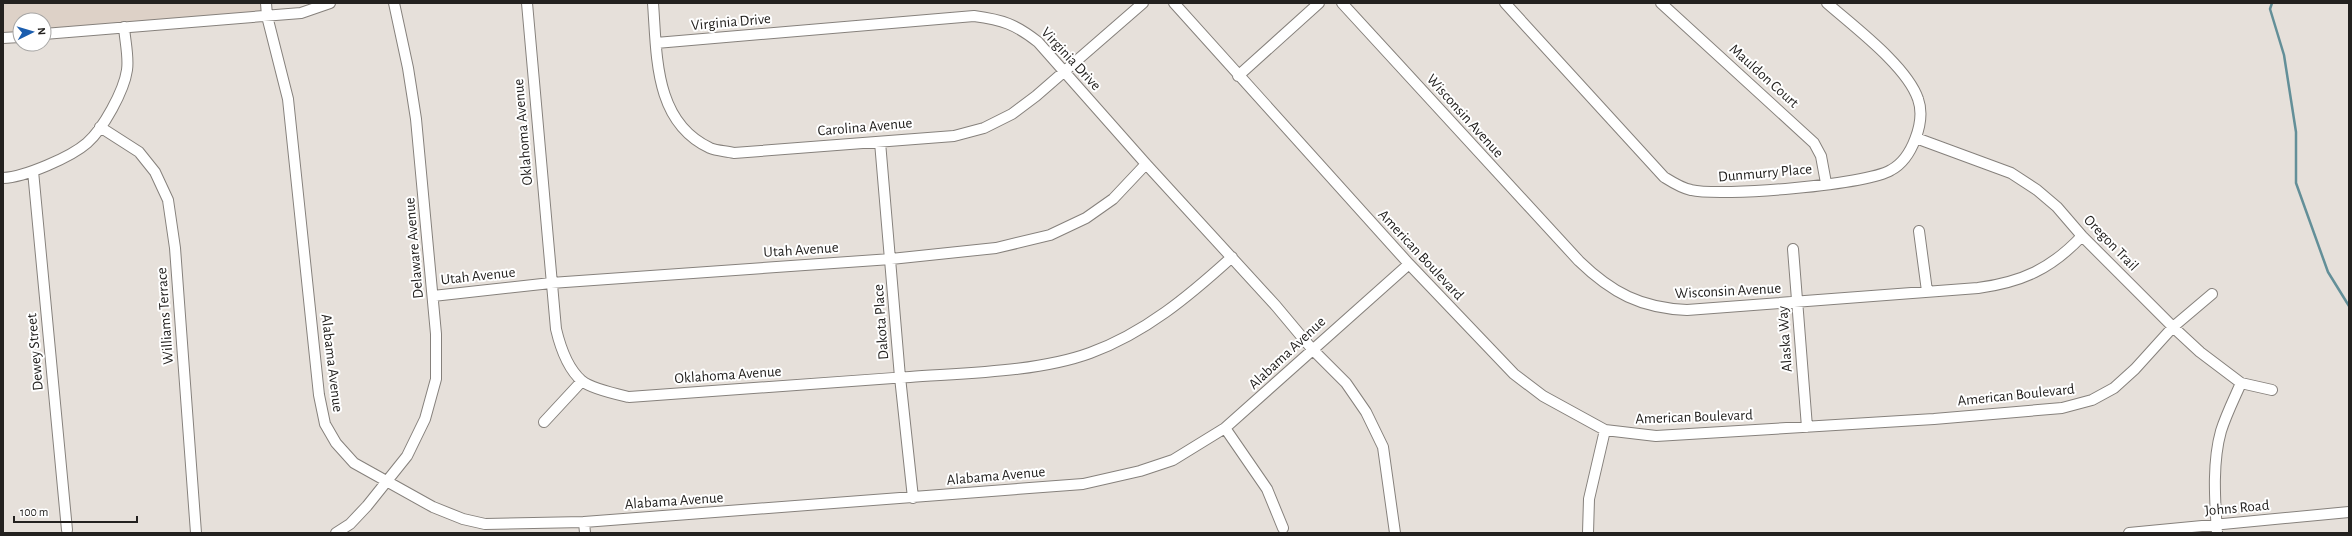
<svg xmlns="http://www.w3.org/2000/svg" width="2352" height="536" viewBox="0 0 2352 536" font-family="'Alegreya Sans',sans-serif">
<rect width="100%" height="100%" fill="#e6e0da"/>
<path fill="#ddd1c7" d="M 3,3 L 261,3 L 261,12 L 44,31 L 44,20 L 20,20 L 20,33 L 3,35 Z"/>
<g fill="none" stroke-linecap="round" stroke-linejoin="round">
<path stroke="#638f98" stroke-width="2.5" d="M 2272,3 L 2270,9 L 2284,55 L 2296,132 L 2296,183 L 2328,272 L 2349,306"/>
<g stroke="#86817c" stroke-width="12">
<path id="minor" d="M 266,3 L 267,16 L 288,99 L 319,395 L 325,424 L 336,443 L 354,463 L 433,507 L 463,519 L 485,524 L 584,522 L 1083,484 L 1140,471 L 1173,460 L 1225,428 L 1409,264
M 527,3 L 556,329 C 560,346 568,369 582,381 C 592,389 616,394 629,397 C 722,390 816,383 910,377 C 965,373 1038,372 1090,353 C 1145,333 1189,296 1232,257
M 653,3 C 657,56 654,122 710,148 C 717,151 727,151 734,153 L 954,136 L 984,128 L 1012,114 L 1036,96 L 1143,3
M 1174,3 L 1409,264 L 1514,374 L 1543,396 L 1605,430 L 1656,436 L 1934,419 L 2062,408 L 2092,400 L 2114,388 L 2135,369 L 2173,327 L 2212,294
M 1342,3 L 1579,261 C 1612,293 1641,308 1687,310 L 1978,288 C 2022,282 2051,269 2082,236
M 1505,3 L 1664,177 C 1672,182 1681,188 1691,190 C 1721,197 1866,185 1891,170 C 1912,159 1926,121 1918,99 C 1907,66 1853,26 1827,3
M 1661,3 L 1814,143 L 1821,156 L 1826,183
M 44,34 L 301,13 L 330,3
M 3,38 L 20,37
M 656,43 L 974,16 C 1003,20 1015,24 1038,42 L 1146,164 L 1276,306 L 1312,349 L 1346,383 L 1366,412 L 1383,447 L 1395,533
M 1238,76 L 1319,3
M 100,127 L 139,152 L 155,172 L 168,200 L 175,248 L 196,533
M 1916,138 L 2011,173 L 2037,190 L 2057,207 L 2082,236 L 2173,327 L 2200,352 L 2241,383 L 2272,390
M 880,142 L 900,377 L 913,498
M 33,171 L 67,530
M 3,178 C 25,177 71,157 87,143 C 103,129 124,91 127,70 C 129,57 125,41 124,27
M 1919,231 L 1927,291
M 1793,249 L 1807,427
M 433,296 L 551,283 L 891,259 L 996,248 L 1050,235 L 1086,218 L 1113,199 L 1146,164
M 544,422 L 582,381
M 1225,428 L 1267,489 L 1283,528
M 584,522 L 585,533
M 336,533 L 350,524 L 367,506 L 407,456 L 425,419 L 436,379 L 436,334 L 416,119 L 408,68 L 394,3
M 1588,533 L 1589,499 L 1605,430
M 2129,533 L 2349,512
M 2217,533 C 2215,501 2212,463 2221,431 C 2226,415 2234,399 2241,383"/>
</g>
<use href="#minor" stroke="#fff" stroke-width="10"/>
</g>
<g text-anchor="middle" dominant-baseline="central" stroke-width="4" stroke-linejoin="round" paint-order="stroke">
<g font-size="15" fill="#23211f" stroke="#fff">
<text transform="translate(731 22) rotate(-5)">Virginia Drive</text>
<text transform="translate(1071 59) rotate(47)">Virginia Drive</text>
<text transform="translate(1764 76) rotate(42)">Mauldon Court</text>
<text transform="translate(1465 116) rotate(48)">Wisconsin Avenue</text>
<text transform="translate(865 127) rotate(-5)">Carolina Avenue</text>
<text transform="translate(523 132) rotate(-95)">Oklahoma Avenue</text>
<text transform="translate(1765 173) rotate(-5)">Dunmurry Place</text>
<text transform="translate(2111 243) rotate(46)">Oregon Trail</text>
<text transform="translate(414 248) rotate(-95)">Delaware Avenue</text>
<text transform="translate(801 250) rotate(-4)">Utah Avenue</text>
<text transform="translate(1421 255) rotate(47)">American Boulevard</text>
<text transform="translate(478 276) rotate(-6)">Utah Avenue</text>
<text transform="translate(1728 291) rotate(-3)">Wisconsin Avenue</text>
<text transform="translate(165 316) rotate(-94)">Williams Terrace</text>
<text transform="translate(881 322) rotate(-94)">Dakota Place</text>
<text transform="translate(1785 339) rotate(-94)">Alaska Way</text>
<text transform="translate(35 352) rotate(-95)">Dewey Street</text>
<text transform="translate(1287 353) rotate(-43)">Alabama Avenue</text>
<text transform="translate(332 363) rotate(83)">Alabama Avenue</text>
<text transform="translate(728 375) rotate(-4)">Oklahoma Avenue</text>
<text transform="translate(2016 395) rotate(-6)">American Boulevard</text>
<text transform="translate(1694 417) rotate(-2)">American Boulevard</text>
<text transform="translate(996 476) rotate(-5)">Alabama Avenue</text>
<text transform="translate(674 501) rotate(-4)">Alabama Avenue</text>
<text transform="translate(2237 508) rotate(-5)">Johns Road</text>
</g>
</g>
<rect width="2352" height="536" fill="none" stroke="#23211f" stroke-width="8"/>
<g transform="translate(32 32) rotate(85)"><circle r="19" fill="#ffffff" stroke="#a7a6a5"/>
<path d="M0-3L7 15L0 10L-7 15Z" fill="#1b5dae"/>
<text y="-6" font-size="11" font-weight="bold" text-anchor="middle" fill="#23211f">N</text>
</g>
<path d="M14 516v6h123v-6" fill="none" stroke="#23211f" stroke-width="2"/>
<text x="20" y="516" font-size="12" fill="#23211f" stroke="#ffffff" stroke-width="3" paint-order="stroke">100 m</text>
</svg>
